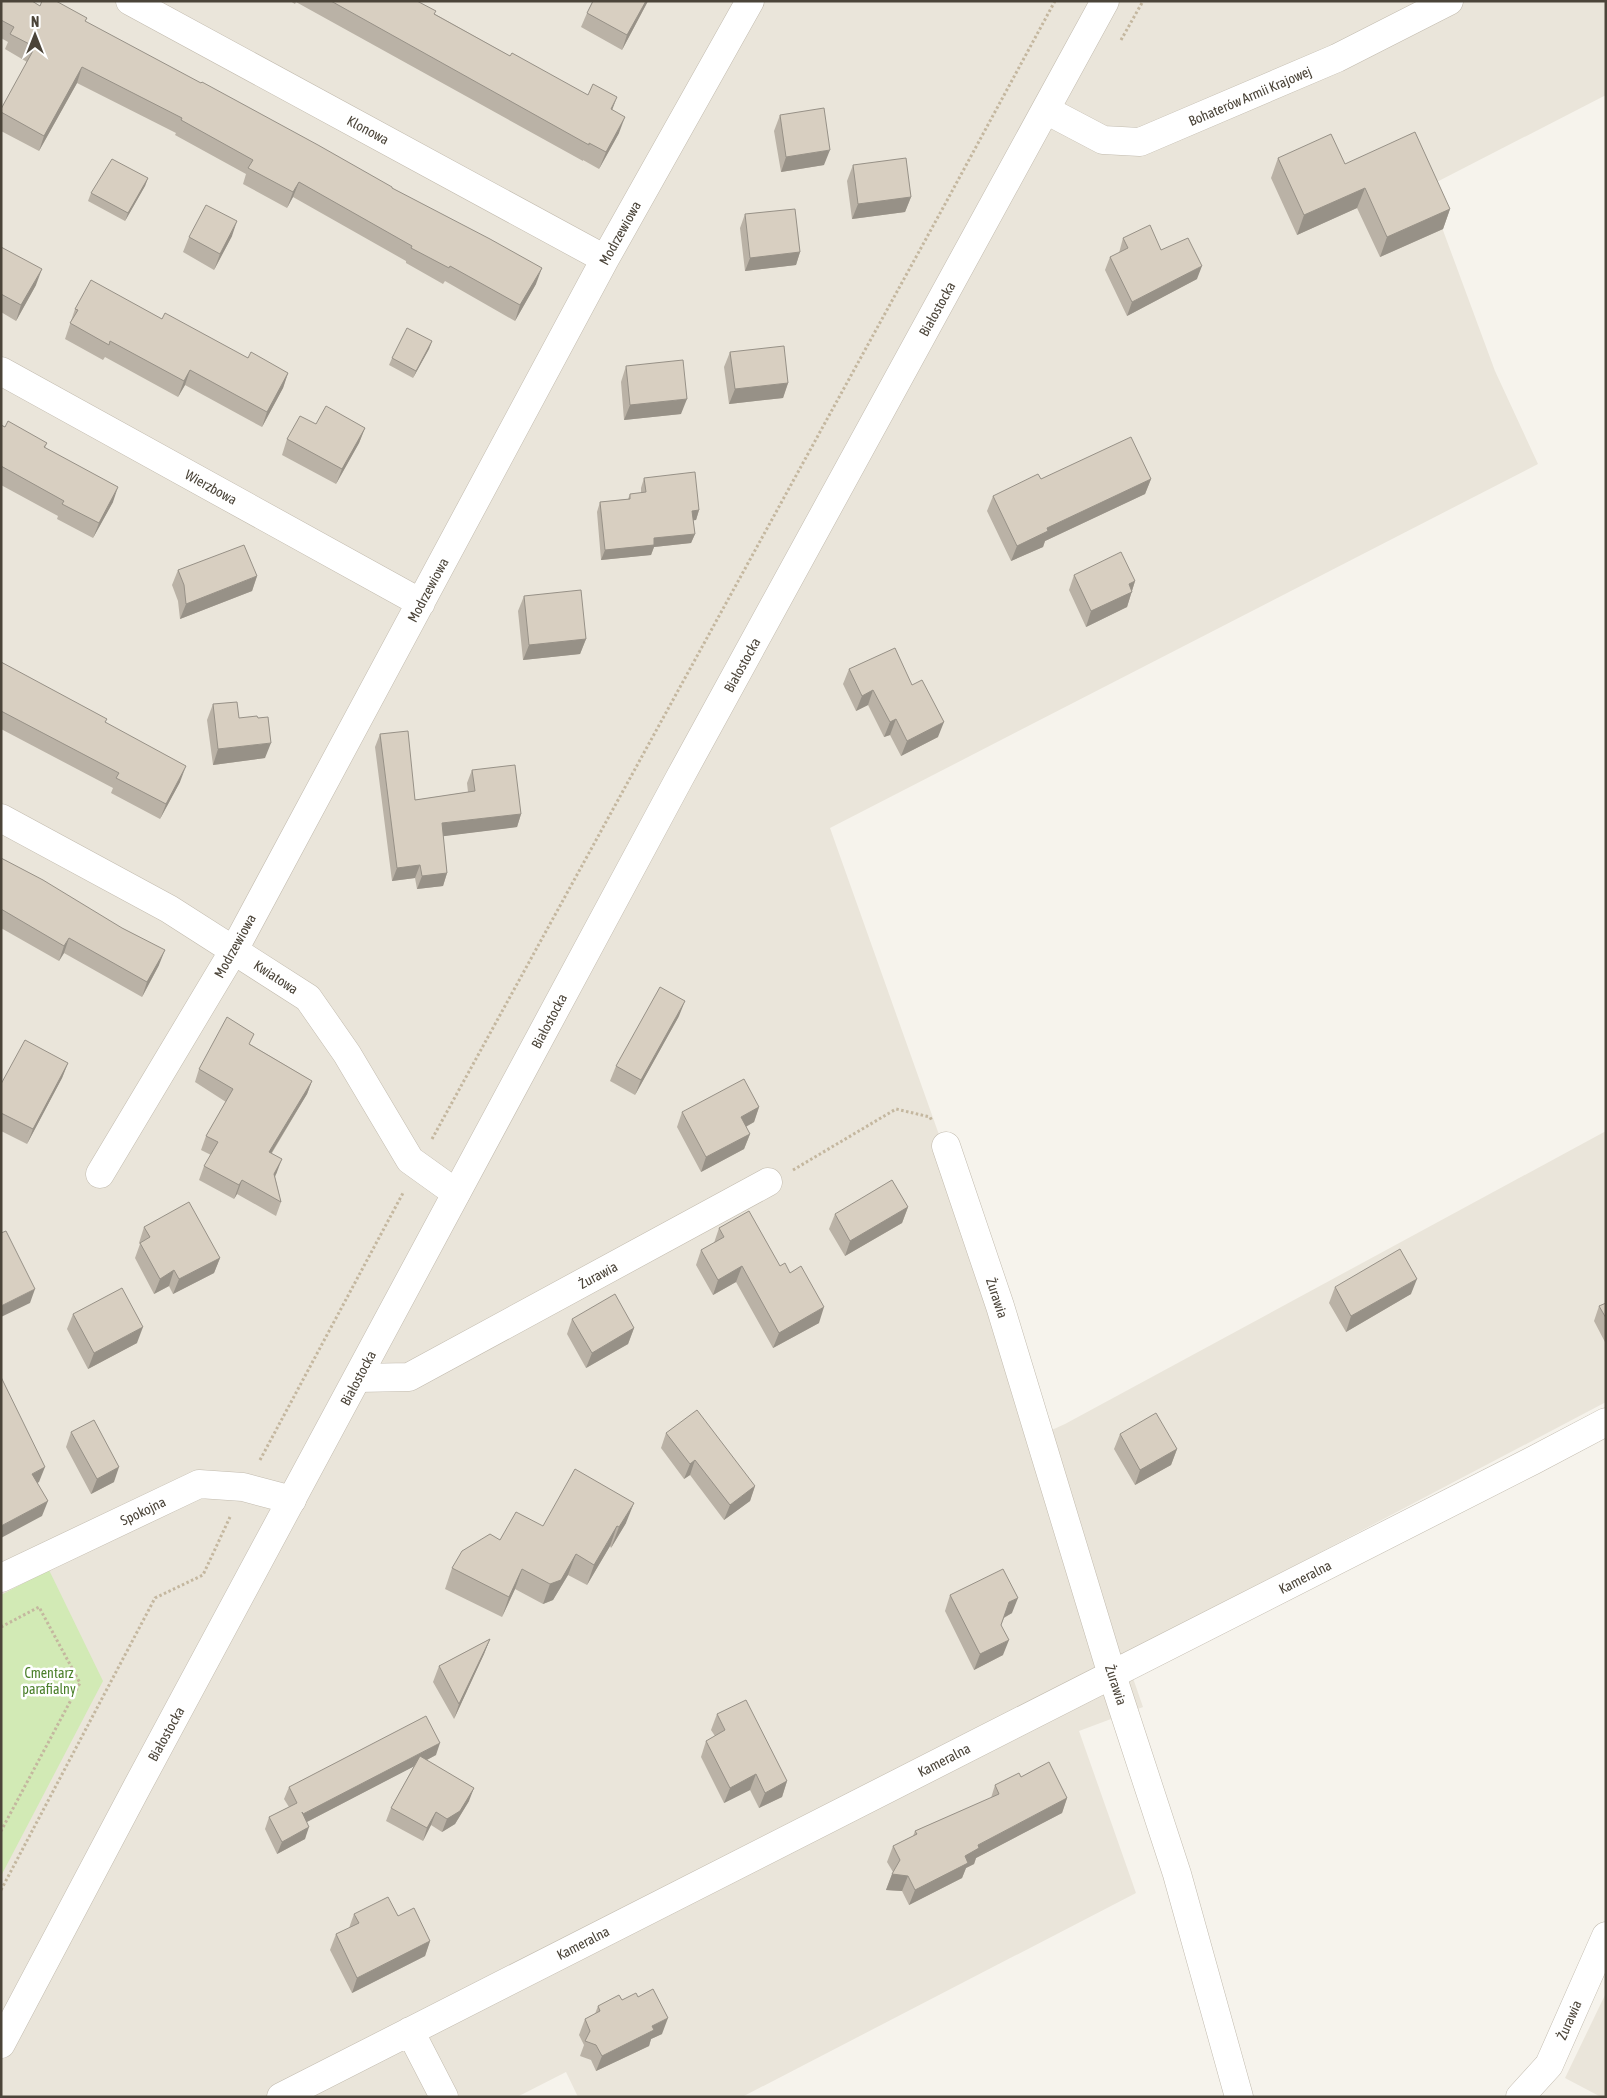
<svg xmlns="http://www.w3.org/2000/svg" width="1607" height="2098" viewBox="0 0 1607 2098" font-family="'Asap Condensed',sans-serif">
<rect width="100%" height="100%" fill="#f6f3ec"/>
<path fill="#eae5da" d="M 1,1 L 1606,1 L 1606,95 L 1427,187 L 1495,371 L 1538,464 L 830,828 L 1045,1433 L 1065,1424 L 1606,1131 L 1606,1402 L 1125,1655 L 1143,1707 L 1079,1731 L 1136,1893 L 742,2097 L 578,2097 L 566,2072 L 517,2097 L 1,2097 Z
M 1606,1993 L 1606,2097 L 1601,2097 L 1565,2078 Z"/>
<path fill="#d2eab5" d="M 49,1570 L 103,1681 L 1,1876 L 1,1595 Z"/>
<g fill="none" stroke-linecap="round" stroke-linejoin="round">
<g stroke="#c2bbae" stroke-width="29">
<path id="minor" d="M 130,1 L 605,259
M 1046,110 L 1103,140 L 1140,142 L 1337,58 L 1449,1
M 1,371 L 421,603
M 1,818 L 169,909 L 308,998 L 347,1054 L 410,1160 L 456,1193
M 946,1146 L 1000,1306 L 1112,1675 L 1177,1874 L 1239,2097
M 100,1174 L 234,950 L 605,259 L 750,1
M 358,1378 L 409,1377 L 768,1182
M 1,1578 L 199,1484 L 243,1487 L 292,1500
M 410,2031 L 444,2097
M 281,2097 L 1532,1461 L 1606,1422
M 1520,2097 L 1549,2065 L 1606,1936"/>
</g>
<g stroke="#c2bbae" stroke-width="29">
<path id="tertiary" d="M 1,2044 L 137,1787 L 679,779 L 1105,1"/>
</g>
<path stroke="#c4b79f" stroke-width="3" stroke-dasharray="2.5 2.5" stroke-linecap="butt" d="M 1121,40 L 1143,1
M 432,1139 L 944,206 L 1055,1
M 793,1170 L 896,1109 L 930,1117 L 932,1121
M 260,1460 L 403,1193
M 1,1627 L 39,1607 L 80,1683 L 1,1831
M 1,1890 L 155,1598 L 203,1575 L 230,1517"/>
<use href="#minor" stroke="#fff" stroke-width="28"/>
<use href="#tertiary" stroke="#fff" stroke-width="28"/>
</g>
<path fill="#bab2a6" d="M 1,1 L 40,6 L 87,18 L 85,22 L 392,188 L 536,284 L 515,321 L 445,281 L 443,284 L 406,263 L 406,261 L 293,197 L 287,208 L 243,184 L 246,174 L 175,135 L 176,133 L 77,83 L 39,151 L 1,131 L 1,109 L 27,62 L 5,49 L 8,42 L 1,38 Z
M 290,1 L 417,1 L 435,14 L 510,56 L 612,110 L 619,133 L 599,169 L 583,160 L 583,161 L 296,2 L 295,4 Z
M 593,1 L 648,1 L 622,50 L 581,27 L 587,13 Z
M 780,115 L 824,165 L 781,172 L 774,131 Z
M 1278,158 L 1345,164 L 1450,209 L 1443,229 L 1380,257 L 1357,208 L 1297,235 L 1271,178 Z
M 853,165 L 911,197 L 905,212 L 852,219 L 847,181 Z
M 148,178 L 145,186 L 125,221 L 88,201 L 91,193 Z
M 745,214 L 800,252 L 796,265 L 745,271 L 740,228 Z
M 232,236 L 214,270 L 183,252 L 189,237 Z
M 1123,238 L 1161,250 L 1197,279 L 1127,316 L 1105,270 L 1110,257 L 1119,253 Z
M 1,247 L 36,285 L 16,321 L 1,312 Z
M 75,309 L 162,319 L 248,358 L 288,373 L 283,388 L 262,427 L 185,385 L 178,397 L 105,357 L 103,360 L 65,339 Z
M 432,341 L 429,349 L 413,378 L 389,365 L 392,358 Z
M 730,352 L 788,383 L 783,398 L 729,404 L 724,367 Z
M 626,366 L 681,414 L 624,420 L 621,382 Z
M 316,424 L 365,428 L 359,443 L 336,484 L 282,455 L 287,439 Z
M 1,425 L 5,427 L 47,443 L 45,448 L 113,502 L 93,538 L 57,519 L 58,516 L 1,485 Z
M 644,478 L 699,510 L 696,520 L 693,520 L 695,534 L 691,543 L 654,547 L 651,555 L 601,560 L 597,512 L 600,502 L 628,499 L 630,494 L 641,493 L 641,488 Z
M 1041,479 L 1151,479 L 1145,494 L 1045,541 L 1043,547 L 1011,561 L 987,511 L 993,496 Z
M 178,570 L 257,576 L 252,591 L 180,619 L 178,601 L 172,585 Z
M 1074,575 L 1135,581 L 1127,607 L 1086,627 L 1069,590 Z
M 524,596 L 586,639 L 580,654 L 523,660 L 518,611 Z
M 1,662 L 105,722 L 180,782 L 160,819 L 111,793 L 113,788 L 1,729 Z
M 849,669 L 912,685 L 938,737 L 901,756 L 890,735 L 884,737 L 868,705 L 856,711 L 843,684 Z
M 213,704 L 239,718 L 265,758 L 213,765 L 207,720 Z
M 380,734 L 415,800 L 468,792 L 467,783 L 472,770 L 521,814 L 517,827 L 443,836 L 447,873 L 443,886 L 417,889 L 415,878 L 392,881 L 375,747 Z
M 1,858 L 159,965 L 142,997 L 64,953 L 59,961 L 1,928 Z
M 679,1016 L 635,1095 L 610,1081 L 616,1066 Z
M 250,1044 L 312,1081 L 307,1094 L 272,1153 L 277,1172 L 275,1177 L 281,1202 L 276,1216 L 237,1194 L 234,1199 L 199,1180 L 204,1166 L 211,1155 L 201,1150 L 206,1136 L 226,1102 L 195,1082 L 199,1069 Z
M 68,1063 L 62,1078 L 27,1144 L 1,1131 L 1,1084 Z
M 759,1107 L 754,1122 L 746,1127 L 750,1134 L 744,1149 L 701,1172 L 677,1127 L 682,1112 Z
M 908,1207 L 902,1223 L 845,1256 L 829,1229 L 835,1214 Z
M 144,1227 L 220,1258 L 214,1273 L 173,1294 L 169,1286 L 154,1294 L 135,1258 L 140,1244 L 139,1243 Z
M 719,1228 L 780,1266 L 819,1323 L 773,1348 L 736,1282 L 713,1295 L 696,1265 L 701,1250 L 714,1243 Z
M 1335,1287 L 1411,1294 L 1346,1332 L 1329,1303 Z
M 1606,1303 L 1606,1344 L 1594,1321 L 1599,1306 Z
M 73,1314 L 137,1343 L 88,1369 L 67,1329 Z
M 572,1319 L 634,1328 L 628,1344 L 586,1368 L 567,1334 Z
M 71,1432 L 114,1482 L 91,1494 L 66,1447 Z
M 666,1433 L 755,1486 L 750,1501 L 724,1520 L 690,1475 L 684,1479 L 661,1448 Z
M 1120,1434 L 1177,1449 L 1171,1465 L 1135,1485 L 1114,1449 Z
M 626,1523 L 611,1548 L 610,1546 L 587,1585 L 568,1575 L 553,1600 L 543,1604 L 515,1589 L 502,1617 L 445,1589 L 452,1568 L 500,1540 L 543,1526 Z
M 950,1595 L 1012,1613 L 1004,1618 L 1001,1625 L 1003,1655 L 974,1670 L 945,1611 Z
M 490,1639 L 484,1654 L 454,1719 L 433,1682 L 439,1666 Z
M 717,1714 L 787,1781 L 782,1797 L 759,1808 L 750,1790 L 724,1803 L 701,1757 L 706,1741 L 715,1736 L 711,1730 Z
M 436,1755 L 427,1760 L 469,1801 L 455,1824 L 442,1832 L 431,1825 L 423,1841 L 386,1821 L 391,1808 L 414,1766 L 307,1822 L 305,1839 L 277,1854 L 265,1829 L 269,1817 L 289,1807 L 284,1799 L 289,1787 Z
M 1021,1777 L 1067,1798 L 1062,1813 L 976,1858 L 974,1864 L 966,1868 L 962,1878 L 909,1905 L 902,1891 L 886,1890 L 893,1872 L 887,1862 L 893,1846 L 913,1836 L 915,1831 L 991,1798 L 995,1785 Z
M 354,1914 L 398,1916 L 430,1941 L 425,1956 L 352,1993 L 330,1950 L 336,1934 L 349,1928 Z
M 638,1997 L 662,2034 L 651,2039 L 649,2046 L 596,2071 L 591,2060 L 580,2056 L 584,2045 L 579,2035 L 585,2019 L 595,2014 L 598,2006 L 622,2000 Z"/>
<path fill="#979187" d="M 646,1 L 648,1 L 622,50 L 627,35 Z
M 82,67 L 77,83 L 39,151 L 44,136 Z
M 617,97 L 611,113 L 611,109 Z
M 625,117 L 619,133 L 599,169 L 606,152 Z
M 830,150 L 824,165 L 781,172 L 786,157 Z
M 148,178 L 145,186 L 125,221 L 128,213 Z
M 299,182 L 293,197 L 287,208 L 293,192 Z
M 1365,188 L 1357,208 L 1297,235 L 1304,215 Z
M 911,197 L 905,212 L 852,219 L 858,204 Z
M 1450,209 L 1443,229 L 1380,257 L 1387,237 Z
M 237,221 L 232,236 L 214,270 L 220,254 Z
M 800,252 L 796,265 L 745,271 L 750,258 Z
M 1202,266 L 1197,279 L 1127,316 L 1132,302 Z
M 542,268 L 536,284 L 515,321 L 520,305 Z
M 42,269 L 36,285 L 16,321 L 21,305 Z
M 432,341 L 429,349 L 413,378 L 416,371 Z
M 190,370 L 185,385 L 178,397 L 184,381 Z
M 288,373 L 283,388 L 262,427 L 267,412 Z
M 788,383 L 783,398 L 729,404 L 735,389 Z
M 687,399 L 681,414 L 624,420 L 630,405 Z
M 365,428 L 359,443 L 336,484 L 342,469 Z
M 1151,479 L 1145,494 L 1045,541 L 1043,547 L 1011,561 L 1017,546 L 1047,528 Z
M 118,487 L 113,502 L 93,538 L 99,523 Z
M 699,510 L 696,520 L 689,521 L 692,511 Z
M 695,534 L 691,543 L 654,547 L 651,555 L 601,560 L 605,550 L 654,538 Z
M 257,576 L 252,591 L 180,619 L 186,604 Z
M 1135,581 L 1127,607 L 1086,627 L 1091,611 L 1129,584 Z
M 586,639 L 580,654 L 523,660 L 529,645 Z
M 873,690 L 868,705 L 856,711 L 862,696 Z
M 896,719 L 890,735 L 884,737 L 890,722 Z
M 944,722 L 938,737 L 901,756 L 907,741 Z
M 271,743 L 265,758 L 213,765 L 218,749 Z
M 186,766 L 180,782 L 160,819 L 166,804 Z
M 521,814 L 517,827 L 437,837 L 442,823 Z
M 420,865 L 415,878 L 392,881 L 397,868 Z
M 447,873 L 443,886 L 417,889 L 422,876 Z
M 69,938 L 64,953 L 59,961 L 64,946 Z
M 165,950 L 159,965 L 142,997 L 147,982 Z
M 685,1001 L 679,1016 L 635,1095 L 641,1080 Z
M 68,1063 L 62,1078 L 27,1144 L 33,1129 Z
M 312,1081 L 307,1094 L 264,1165 L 269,1152 Z
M 759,1107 L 754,1122 L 736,1132 L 741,1117 Z
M 750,1134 L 744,1149 L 701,1172 L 706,1157 Z
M 282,1159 L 277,1172 L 269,1188 L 274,1174 Z
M 242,1180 L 237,1194 L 234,1199 L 239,1185 Z
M 908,1207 L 902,1223 L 845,1256 L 850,1241 Z
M 220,1258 L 214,1273 L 173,1294 L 179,1279 Z
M 742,1266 L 736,1282 L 713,1295 L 718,1280 Z
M 174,1270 L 169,1286 L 154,1294 L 160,1279 Z
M 1417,1279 L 1411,1294 L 1346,1332 L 1351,1316 Z
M 35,1289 L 30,1303 L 1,1317 L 1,1306 Z
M 824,1307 L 819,1323 L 773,1348 L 779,1333 Z
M 143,1327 L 137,1343 L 88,1369 L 94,1353 Z
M 634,1328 L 628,1344 L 586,1368 L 592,1353 Z
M 1177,1449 L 1171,1465 L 1135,1485 L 1140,1470 Z
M 695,1460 L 690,1475 L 684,1479 L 690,1464 Z
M 45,1467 L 39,1482 L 26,1490 L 32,1474 Z
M 119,1467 L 114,1482 L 91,1494 L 97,1479 Z
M 755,1486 L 750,1501 L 724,1520 L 730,1505 Z
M 48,1501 L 42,1516 L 1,1538 L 1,1526 Z
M 634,1503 L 626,1523 L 611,1548 L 619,1527 Z
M 617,1526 L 610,1546 L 587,1585 L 594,1565 Z
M 576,1554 L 568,1575 L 553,1600 L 543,1604 L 550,1584 Z
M 522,1569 L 515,1589 L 502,1617 L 509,1597 Z
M 1018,1598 L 1012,1613 L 1003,1618 L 1009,1602 Z
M 490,1639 L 484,1654 L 454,1719 L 459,1704 Z
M 1009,1640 L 1003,1655 L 974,1670 L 980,1654 Z
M 440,1743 L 436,1755 L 299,1826 L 303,1814 Z
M 756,1774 L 750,1790 L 724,1803 L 730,1788 Z
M 787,1781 L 782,1797 L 759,1808 L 765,1793 Z
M 474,1788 L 469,1801 L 455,1824 L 442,1832 L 447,1819 Z
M 1067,1798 L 1062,1813 L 976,1858 L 974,1864 L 966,1868 L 962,1878 L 909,1905 L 915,1890 L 965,1856 L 978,1845 Z
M 436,1812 L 431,1825 L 423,1841 L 427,1828 Z
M 309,1827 L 305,1839 L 277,1854 L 282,1842 Z
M 892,1874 L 908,1876 L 902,1891 L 886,1890 Z
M 430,1941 L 425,1956 L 352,1993 L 357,1978 Z
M 668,2018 L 662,2034 L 651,2039 L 649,2046 L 596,2071 L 602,2056 L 652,2026 Z"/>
<path fill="#d8cfc1" stroke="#979187" d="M 1,1 L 32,1 L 40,6 L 42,1 L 56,1 L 87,18 L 85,21 L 201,83 L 202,82 L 318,145 L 392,187 L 392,188 L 490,239 L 542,268 L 520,305 L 450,266 L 449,268 L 411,248 L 412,246 L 299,182 L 293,192 L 248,168 L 253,160 L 181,120 L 182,118 L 82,67 L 44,136 L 1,112 L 1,109 L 35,47 L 10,34 L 14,27 L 1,20 Z
M 331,1 L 417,1 L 436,11 L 434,14 L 510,56 L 512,53 L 588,95 L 593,84 L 617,97 L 611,109 L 625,117 L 606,152 L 589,143 L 589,145 Z
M 593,1 L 646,1 L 627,35 L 587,13 Z
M 824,108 L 830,150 L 786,157 L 780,115 Z
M 1415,132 L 1450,209 L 1387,237 L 1365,188 L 1304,215 L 1278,158 L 1331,134 L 1345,164 Z
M 906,158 L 911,197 L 858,204 L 853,165 Z
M 112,159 L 148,178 L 128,213 L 91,193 Z
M 206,205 L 237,221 L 220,254 L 189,237 Z
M 795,209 L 800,252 L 750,258 L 745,214 Z
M 1150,225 L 1161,250 L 1188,238 L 1202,266 L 1132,302 L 1110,257 L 1128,248 L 1123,238 Z
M 1,247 L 42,269 L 21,305 L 1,294 Z
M 91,280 L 162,319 L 165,313 L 248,358 L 251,352 L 288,373 L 267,412 L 190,370 L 184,381 L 110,341 L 109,345 L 70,323 L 78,310 L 75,309 Z
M 407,328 L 432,341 L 416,371 L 392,358 Z
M 784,346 L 788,383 L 735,389 L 730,352 Z
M 683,360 L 687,399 L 630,405 L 626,366 Z
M 326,406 L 365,428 L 342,469 L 287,439 L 300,416 L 316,424 Z
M 8,421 L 47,443 L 44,447 L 118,487 L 99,523 L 62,504 L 64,501 L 1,466 L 1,425 L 5,427 Z
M 1131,437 L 1151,479 L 1047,528 L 1048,531 L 1017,546 L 993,496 L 1038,474 L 1041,479 Z
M 695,472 L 699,510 L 692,511 L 695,534 L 654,538 L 654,545 L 605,550 L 600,502 L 630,499 L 630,494 L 646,492 L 644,478 Z
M 244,545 L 257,576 L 186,604 L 184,585 L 178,570 Z
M 1121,552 L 1135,581 L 1129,584 L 1132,592 L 1091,611 L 1074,575 Z
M 581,590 L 586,639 L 529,645 L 524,596 Z
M 895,648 L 912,685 L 922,680 L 944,722 L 907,741 L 896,719 L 890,722 L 873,690 L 862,696 L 849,669 Z
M 1,662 L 107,719 L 105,722 L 186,766 L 166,804 L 116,778 L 119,773 L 1,711 Z
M 237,702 L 239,718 L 257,716 L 258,718 L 268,717 L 271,743 L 218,749 L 213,704 Z
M 408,731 L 415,800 L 475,791 L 472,770 L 515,765 L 521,814 L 442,823 L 447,873 L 422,876 L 420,865 L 397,868 L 380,734 Z
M 1,858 L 43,880 L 122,928 L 165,950 L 147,982 L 69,938 L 64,946 L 1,909 Z
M 660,987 L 685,1001 L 641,1080 L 616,1066 Z
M 227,1017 L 254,1034 L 249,1044 L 312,1081 L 269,1152 L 282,1159 L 274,1174 L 281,1202 L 242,1180 L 239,1185 L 204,1166 L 218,1142 L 206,1136 L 233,1089 L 199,1069 Z
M 25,1040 L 68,1063 L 33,1129 L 1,1113 L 1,1084 Z
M 744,1079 L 759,1107 L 741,1117 L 750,1134 L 706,1157 L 682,1112 Z
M 892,1180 L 908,1207 L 850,1241 L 835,1214 Z
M 189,1202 L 220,1258 L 179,1279 L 174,1270 L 160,1279 L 140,1243 L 150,1237 L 144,1227 Z
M 749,1211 L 780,1266 L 785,1263 L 790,1273 L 801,1266 L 824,1307 L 779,1333 L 742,1266 L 718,1280 L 701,1250 L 724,1237 L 719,1228 Z
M 6,1231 L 35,1289 L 1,1306 L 1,1233 Z
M 1400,1249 L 1417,1279 L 1351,1316 L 1335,1287 Z
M 122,1288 L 143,1327 L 94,1353 L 73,1314 Z
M 615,1294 L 634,1328 L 592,1353 L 572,1319 Z
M 1606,1303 L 1606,1318 L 1599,1306 Z
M 1,1377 L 45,1467 L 32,1474 L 48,1501 L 1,1526 Z
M 697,1410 L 755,1486 L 730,1505 L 695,1460 L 690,1464 L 666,1433 Z
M 1156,1413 L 1177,1449 L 1140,1470 L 1120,1434 Z
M 94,1420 L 119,1467 L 97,1479 L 71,1432 Z
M 575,1469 L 634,1503 L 619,1527 L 617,1526 L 594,1565 L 576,1554 L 561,1580 L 550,1584 L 522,1569 L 509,1597 L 452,1568 L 462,1551 L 490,1534 L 500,1540 L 516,1512 L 543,1526 Z
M 1003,1569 L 1018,1598 L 1009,1602 L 1001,1625 L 1009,1640 L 980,1654 L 950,1595 Z
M 490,1639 L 459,1704 L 439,1666 Z
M 746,1700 L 787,1781 L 765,1793 L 756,1774 L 730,1788 L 706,1741 L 725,1730 L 717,1714 Z
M 426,1716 L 440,1743 L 303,1814 L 302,1812 L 309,1827 L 282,1842 L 269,1817 L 297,1803 L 289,1787 Z
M 420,1756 L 474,1788 L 460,1811 L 447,1819 L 436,1812 L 427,1828 L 391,1808 Z
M 1049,1762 L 1067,1798 L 978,1845 L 979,1848 L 965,1856 L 968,1863 L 915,1890 L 908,1876 L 892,1874 L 900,1860 L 893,1846 L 917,1834 L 915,1831 L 999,1794 L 995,1785 L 1019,1773 L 1021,1777 Z
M 388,1897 L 398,1916 L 414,1908 L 430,1941 L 357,1978 L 336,1934 L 359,1923 L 354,1914 Z
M 653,1989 L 668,2018 L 652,2026 L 654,2030 L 602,2056 L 596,2045 L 585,2041 L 590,2031 L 585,2019 L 600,2011 L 598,2006 L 619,1995 L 622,2000 L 636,1993 L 638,1997 Z"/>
<g text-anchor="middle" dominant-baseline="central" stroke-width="5" stroke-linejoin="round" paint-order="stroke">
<g font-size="14" fill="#4b4439" stroke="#fff">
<text transform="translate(1250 96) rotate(-23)">Bohaterów Armii Krajowej</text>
<text transform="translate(368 130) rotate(28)">Klonowa</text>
<text transform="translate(620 233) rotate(-61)">Modrzewiowa</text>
<text transform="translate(937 309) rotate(-61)">Białostocka</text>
<text transform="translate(211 487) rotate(29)">Wierzbowa</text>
<text transform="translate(428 590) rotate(-62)">Modrzewiowa</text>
<text transform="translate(742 665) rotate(-61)">Białostocka</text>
<text transform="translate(235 946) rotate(-61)">Modrzewiowa</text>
<text transform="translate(276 977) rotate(33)">Kwiatowa</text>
<text transform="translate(549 1021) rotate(-62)">Białostocka</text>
<text transform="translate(598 1275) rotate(-28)">Żurawia</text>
<text transform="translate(997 1298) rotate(72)">Żurawia</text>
<text transform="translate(358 1378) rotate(-62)">Białostocka</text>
<text transform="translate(143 1511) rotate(-25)">Spokojna</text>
<text transform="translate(1305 1577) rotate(-27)">Kameralna</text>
<text transform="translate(1116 1685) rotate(72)">Żurawia</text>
<text transform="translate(166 1734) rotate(-61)">Białostocka</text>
<text transform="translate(944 1760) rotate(-27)">Kameralna</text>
<text transform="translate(583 1943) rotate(-27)">Kameralna</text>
<text transform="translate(1569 2020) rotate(-66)">Żurawia</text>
</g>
<g font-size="14" fill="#4a7f2a" stroke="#fff">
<text x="49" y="1673">Cmentarz<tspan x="49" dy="16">parafialny</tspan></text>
</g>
</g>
<rect width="1607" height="2098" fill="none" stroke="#4b4439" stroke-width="5"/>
<g transform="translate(35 35)" stroke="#ffffff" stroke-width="4" paint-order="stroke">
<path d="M0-4L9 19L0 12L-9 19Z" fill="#4b4439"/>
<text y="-8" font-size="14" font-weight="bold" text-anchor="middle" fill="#4b4439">N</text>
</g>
</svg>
